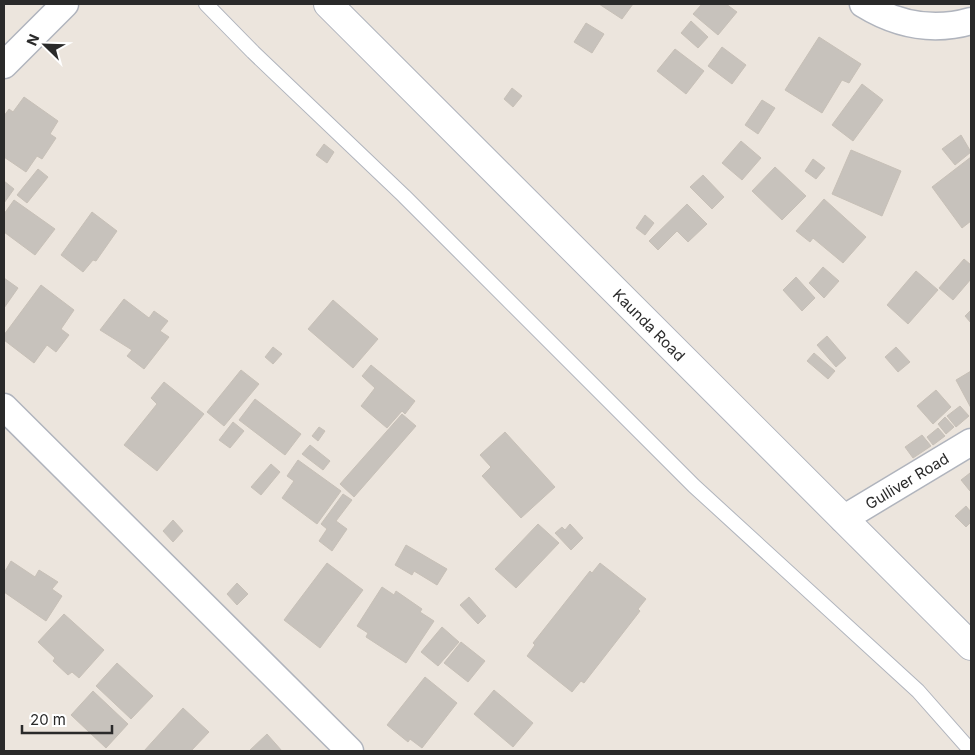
<svg xmlns="http://www.w3.org/2000/svg" width="975" height="755" viewBox="0 0 975 755" font-family="Inter,sans-serif">
<rect width="100%" height="100%" fill="#ece5dd"/>
<path fill="#c7c2bc" stroke="#c7c0b7" d="M 599,4 L 633,4 L 622,19 Z
M 702,4 L 726,4 L 737,12 L 718,35 L 693,14 Z
M 691,21 L 708,37 L 698,48 L 681,33 Z
M 586,23 L 604,34 L 592,53 L 574,42 Z
M 819,37 L 861,64 L 849,83 L 842,80 L 822,113 L 785,90 Z
M 722,47 L 746,65 L 732,84 L 708,66 Z
M 675,49 L 704,71 L 686,94 L 657,71 Z
M 862,84 L 883,100 L 853,141 L 832,125 Z
M 512,88 L 522,96 L 513,107 L 504,99 Z
M 24,97 L 58,121 L 50,134 L 56,138 L 42,159 L 37,156 L 26,172 L 4,157 L 4,116 L 9,109 L 13,112 Z
M 762,100 L 775,108 L 758,134 L 745,125 Z
M 961,135 L 971,152 L 955,165 L 942,149 Z
M 741,141 L 761,158 L 742,180 L 722,163 Z
M 324,144 L 334,152 L 327,163 L 316,155 Z
M 851,150 L 901,171 L 882,216 L 832,194 Z
M 971,157 L 971,221 L 962,228 L 932,187 Z
M 813,159 L 825,168 L 816,179 L 805,171 Z
M 775,167 L 806,196 L 782,220 L 752,191 Z
M 38,169 L 48,177 L 27,203 L 17,195 Z
M 703,175 L 724,197 L 712,209 L 690,187 Z
M 4,181 L 14,189 L 4,203 Z
M 824,199 L 866,237 L 843,263 L 813,238 L 810,242 L 796,231 Z
M 14,200 L 55,229 L 35,255 L 4,232 L 4,214 Z
M 687,204 L 707,224 L 688,242 L 677,231 L 658,250 L 649,241 Z
M 92,212 L 117,231 L 96,261 L 93,260 L 83,272 L 61,255 Z
M 645,215 L 654,223 L 645,235 L 636,228 Z
M 964,259 L 971,265 L 971,279 L 953,300 L 939,288 Z
M 823,267 L 839,281 L 824,298 L 809,283 Z
M 916,271 L 938,290 L 908,324 L 887,305 Z
M 796,277 L 815,298 L 802,311 L 783,290 Z
M 4,278 L 18,288 L 4,308 Z
M 41,285 L 74,310 L 61,329 L 69,335 L 56,352 L 47,345 L 34,363 L 4,340 L 4,335 Z
M 124,299 L 149,318 L 154,311 L 168,321 L 160,331 L 169,337 L 144,369 L 127,356 L 132,350 L 100,330 Z
M 333,300 L 378,339 L 353,368 L 308,329 Z
M 971,310 L 971,323 L 965,316 Z
M 827,336 L 846,358 L 836,367 L 817,345 Z
M 273,347 L 282,354 L 273,364 L 265,357 Z
M 896,347 L 910,362 L 898,372 L 885,357 Z
M 814,353 L 835,371 L 828,379 L 807,361 Z
M 371,365 L 415,401 L 405,414 L 402,411 L 387,428 L 361,406 L 375,388 L 362,376 Z
M 241,370 L 259,384 L 224,426 L 207,412 Z
M 971,371 L 971,408 L 956,380 Z
M 164,382 L 204,414 L 157,471 L 124,445 L 157,404 L 151,398 Z
M 936,390 L 951,407 L 933,424 L 917,406 Z
M 255,399 L 301,434 L 285,455 L 239,420 Z
M 960,406 L 969,416 L 956,427 L 947,416 Z
M 402,414 L 416,426 L 354,497 L 340,484 Z
M 945,417 L 954,427 L 946,434 L 938,424 Z
M 233,422 L 244,431 L 230,448 L 219,440 Z
M 319,427 L 325,431 L 318,441 L 312,436 Z
M 938,428 L 945,436 L 933,445 L 927,437 Z
M 505,432 L 555,487 L 521,518 L 482,476 L 491,467 L 480,455 Z
M 922,435 L 931,446 L 913,458 L 905,447 Z
M 310,445 L 330,461 L 323,470 L 302,454 Z
M 298,460 L 341,491 L 317,524 L 282,498 L 294,481 L 287,476 Z
M 271,464 L 280,472 L 261,495 L 251,487 Z
M 970,473 L 971,474 L 970,491 L 961,480 Z
M 343,494 L 352,500 L 336,521 L 347,529 L 332,551 L 319,541 L 327,529 L 321,524 Z
M 966,506 L 971,512 L 971,522 L 966,527 L 955,516 Z
M 173,520 L 183,531 L 173,542 L 163,531 Z
M 538,524 L 559,543 L 516,588 L 495,569 Z
M 570,524 L 583,538 L 571,550 L 555,533 L 562,527 L 565,530 Z
M 406,545 L 447,569 L 437,585 L 414,571 L 412,575 L 395,565 Z
M 11,561 L 35,577 L 39,570 L 58,582 L 52,589 L 62,596 L 46,621 L 4,592 L 4,573 Z
M 327,563 L 363,590 L 320,648 L 284,620 Z
M 600,563 L 646,599 L 638,609 L 640,611 L 584,683 L 581,681 L 572,692 L 527,656 L 535,645 L 533,643 L 590,571 L 592,573 Z
M 237,583 L 248,594 L 237,605 L 227,594 Z
M 382,587 L 394,595 L 396,591 L 422,609 L 420,612 L 434,621 L 406,663 L 366,637 L 368,633 L 357,626 Z
M 469,597 L 486,616 L 478,624 L 460,605 Z
M 64,614 L 104,650 L 79,678 L 72,672 L 68,675 L 53,661 L 55,658 L 38,642 Z
M 442,627 L 459,642 L 438,666 L 421,652 Z
M 461,642 L 485,661 L 468,682 L 444,663 Z
M 117,663 L 153,696 L 131,719 L 96,686 Z
M 425,677 L 457,703 L 422,748 L 410,739 L 408,742 L 387,725 Z
M 494,690 L 533,723 L 513,747 L 474,714 Z
M 93,691 L 128,724 L 106,748 L 71,715 Z
M 183,708 L 209,732 L 191,751 L 144,751 Z
M 267,734 L 282,751 L 249,751 Z"/>
<g fill="none" stroke-linecap="round" stroke-linejoin="round">
<g stroke="#b0b4bd" stroke-width="16">
<path id="lane" d="M 206,4 L 253,52 L 404,196 L 694,486 L 918,691 L 971,751"/>
</g>
<g stroke="#b0b4bd" stroke-width="29">
<path id="street" d="M 863,4 C 897,25 933,32 971,21
M 4,65 L 65,4
M 4,407 L 350,751
M 843,519 L 971,442"/>
</g>
<g stroke="#b0b4bd" stroke-width="30">
<path id="secondary" d="M 328,4 L 971,646"/>
</g>
<use href="#lane" stroke="#fff" stroke-width="14"/>
<use href="#street" stroke="#fff" stroke-width="26"/>
<use href="#secondary" stroke="#fff" stroke-width="28"/>
</g>
<g text-anchor="middle" dominant-baseline="central" stroke-width="4" stroke-linejoin="round" paint-order="stroke">
<g font-size="15" fill="#2a2a2a" stroke="#fff">
<text transform="translate(649 325) rotate(45)">Kaunda Road</text>
<text transform="translate(907 481) rotate(-31)">Gulliver Road</text>
</g>
</g>
<rect width="975" height="755" fill="none" stroke="#2a2a2a" stroke-width="10"/>
<g transform="translate(45 45) rotate(293)" stroke="#ffffff" stroke-width="4" paint-order="stroke">
<path d="M0-4L9 19L0 12L-9 19Z" fill="#2a2a2a"/>
<text y="-8" font-size="14" font-weight="bold" text-anchor="middle" fill="#2a2a2a">N</text>
</g>
<path d="M22 725v8h90v-8" fill="none" stroke="#2a2a2a" stroke-width="2.5"/>
<text x="30" y="725" font-size="15" fill="#2a2a2a" stroke="#ffffff" stroke-width="4" paint-order="stroke">20 m</text>
</svg>
